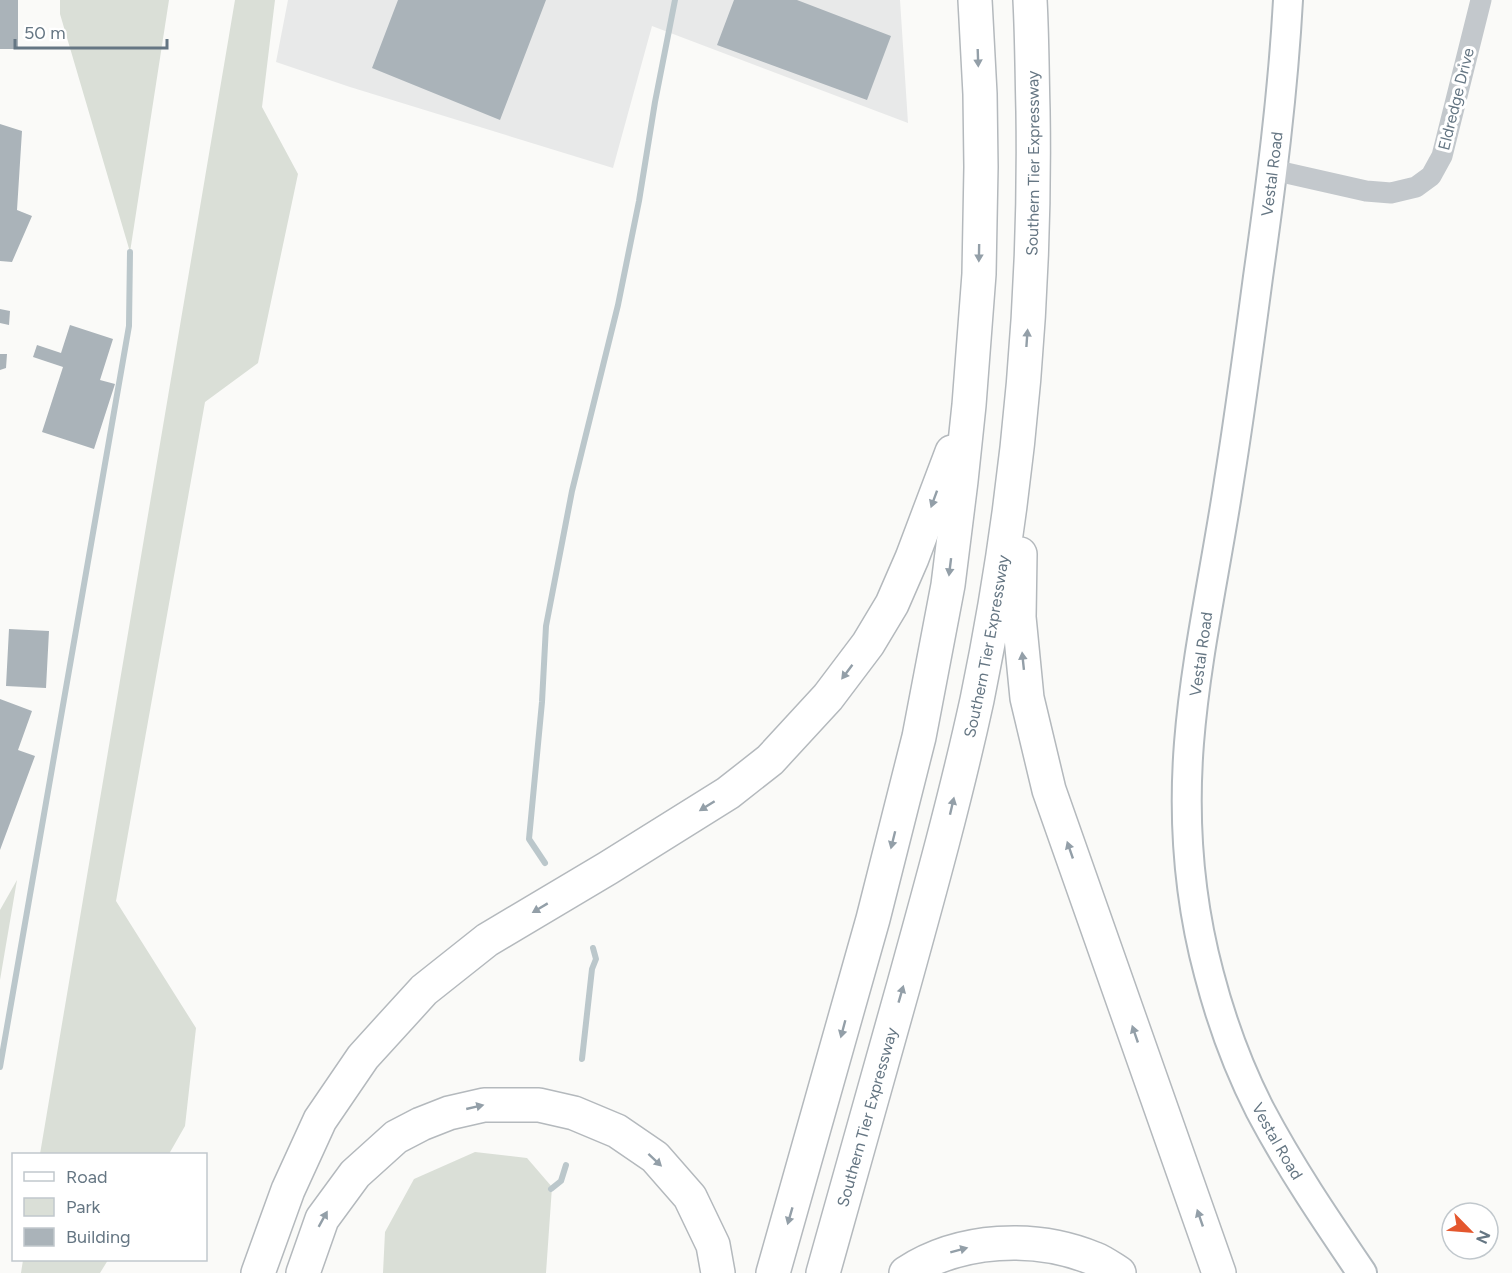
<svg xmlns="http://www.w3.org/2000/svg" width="1512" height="1273" viewBox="0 0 1512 1273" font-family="Figtree,sans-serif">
<rect width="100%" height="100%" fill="#fafaf8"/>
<path fill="#e8e9e9" d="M 288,0 L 900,0 L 908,123 L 652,26 L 613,168 L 350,87 L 276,62 Z"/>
<path fill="#dadfd7" d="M 60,0 L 169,0 L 130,252 L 60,14 Z
M 235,0 L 275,0 L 262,107 L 298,174 L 258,363 L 205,402 L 116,901 L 196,1028 L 185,1126 L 169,1154 L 40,1154 Z
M 17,880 L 0,980 L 0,910 Z
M 475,1152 L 527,1158 L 552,1187 L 546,1273 L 383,1273 L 385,1232 L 414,1179 Z
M 23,1260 L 108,1260 L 100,1273 L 21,1273 Z"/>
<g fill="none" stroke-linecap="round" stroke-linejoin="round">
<path stroke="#bbc7cb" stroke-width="6" d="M 545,863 L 529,839 L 542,702 L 546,626 L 572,491 L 618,305 L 639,201 L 655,102 L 675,0
M 582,1059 L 592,969 L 596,959 L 593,948
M 0,1067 L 129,326 L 130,252
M 551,1189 L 561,1181 L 566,1165"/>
</g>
<path fill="#aab3b9" d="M 0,0 L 18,0 L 18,49 L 0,49 Z
M 398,0 L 546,0 L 500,120 L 372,68 Z
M 734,0 L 797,0 L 891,36 L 867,100 L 717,45 Z
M 0,124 L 22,131 L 17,210 L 32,216 L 12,262 L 0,261 Z
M 0,309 L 10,311 L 9,325 L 0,323 Z
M 70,325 L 113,339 L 100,380 L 115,384 L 94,449 L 42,432 L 63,367 L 33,357 L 37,345 L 61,353 Z
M 0,354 L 7,354 L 6,368 L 0,370 Z
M 9,629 L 49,631 L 46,688 L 6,686 Z
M 0,699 L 32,711 L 18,750 L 35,756 L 0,850 Z"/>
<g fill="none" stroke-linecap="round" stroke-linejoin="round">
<g stroke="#b3babf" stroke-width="32">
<g id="secondary">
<path id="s1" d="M 1288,0 C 1283,93 1271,185 1258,277 C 1249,345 1240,413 1229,481 C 1216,568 1196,655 1189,743 C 1183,820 1189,899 1209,974 C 1221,1020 1238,1067 1260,1110 C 1290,1167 1326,1220 1362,1273"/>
</g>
</g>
<g stroke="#b4b9bd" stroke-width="36">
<g id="highway">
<path d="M 1020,554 L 1019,617 L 1027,698 L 1049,790 L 1219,1273"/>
<path d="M 258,1273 L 288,1190 L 320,1120 L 363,1057 L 424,990 L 487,940 L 608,868 L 728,793 L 770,760 L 828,697 L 868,644 L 892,604 L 912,558 L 952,452"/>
<path d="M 303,1273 L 322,1219 L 355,1174 L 396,1137 L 421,1124 L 449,1113 L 484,1105 L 539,1105 L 574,1113 L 617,1131 L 655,1157 L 690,1197 L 713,1245 L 718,1273"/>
<path d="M 773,1273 L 873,919 L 919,737 L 948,585 L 961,481 L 969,405 L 979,274 L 981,167 L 980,94 L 975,0"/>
<path id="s2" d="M 823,1273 C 850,1177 877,1080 904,984 C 930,890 956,796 977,700 C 1017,507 1036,308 1033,111 C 1032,74 1032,37 1030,0"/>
<path d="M 906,1273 C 960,1238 1035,1234 1095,1259 C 1103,1262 1111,1268 1119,1273"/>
</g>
</g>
<path stroke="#c3c8cc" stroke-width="21" d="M 1273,170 L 1366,191 L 1391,193 L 1416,187 L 1431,176 L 1442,156 L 1481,0"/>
<use href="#secondary" stroke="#fff" stroke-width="28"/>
<use href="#highway" stroke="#fff" stroke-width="33"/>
</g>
<defs><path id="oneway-solid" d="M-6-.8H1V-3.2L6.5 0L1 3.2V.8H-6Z" transform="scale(1.5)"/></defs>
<g fill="#939fa8">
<use href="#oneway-solid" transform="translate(978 58) rotate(88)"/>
<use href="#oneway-solid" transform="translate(979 253) rotate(91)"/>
<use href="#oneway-solid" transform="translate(1027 338) rotate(-86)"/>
<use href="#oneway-solid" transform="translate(934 499) rotate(110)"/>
<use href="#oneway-solid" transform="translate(950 567) rotate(97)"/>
<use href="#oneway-solid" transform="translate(1023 661) rotate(-96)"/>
<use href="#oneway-solid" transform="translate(847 672) rotate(127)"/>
<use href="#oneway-solid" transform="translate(707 806) rotate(148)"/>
<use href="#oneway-solid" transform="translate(952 806) rotate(-77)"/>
<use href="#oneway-solid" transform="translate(893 840) rotate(104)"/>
<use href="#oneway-solid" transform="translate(1070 850) rotate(-109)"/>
<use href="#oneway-solid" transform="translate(540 908) rotate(149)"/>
<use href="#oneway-solid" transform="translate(901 994) rotate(-74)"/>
<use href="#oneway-solid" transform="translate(843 1029) rotate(105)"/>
<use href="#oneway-solid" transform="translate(1135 1034) rotate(-109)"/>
<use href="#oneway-solid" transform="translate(475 1107) rotate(-13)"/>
<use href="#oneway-solid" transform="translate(655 1160) rotate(43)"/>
<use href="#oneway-solid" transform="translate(790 1216) rotate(106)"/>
<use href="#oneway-solid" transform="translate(1200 1218) rotate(-109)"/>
<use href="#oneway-solid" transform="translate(323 1219) rotate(-61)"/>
<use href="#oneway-solid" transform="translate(959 1250) rotate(-15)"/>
</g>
<g text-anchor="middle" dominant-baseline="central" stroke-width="6" stroke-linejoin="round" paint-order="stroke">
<g font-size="16" fill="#657683" stroke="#fff">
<text transform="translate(1456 99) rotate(-76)">Eldredge Drive</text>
<text stroke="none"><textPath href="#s2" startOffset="1134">Southern Tier Expressway</textPath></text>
<text transform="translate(1272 174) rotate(-83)">Vestal Road</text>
<text stroke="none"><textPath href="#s2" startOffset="648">Southern Tier Expressway</textPath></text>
<text transform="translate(1201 654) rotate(-82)">Vestal Road</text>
<text stroke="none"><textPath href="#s2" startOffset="162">Southern Tier Expressway</textPath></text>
<text stroke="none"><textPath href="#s1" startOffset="1164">Vestal Road</textPath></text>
</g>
</g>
<rect x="12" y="1153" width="195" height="108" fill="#ffffff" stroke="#c1c8cd" stroke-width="1.5"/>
<rect x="24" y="1172" width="30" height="9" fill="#ffffff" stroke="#c1c8cd" stroke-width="1.5"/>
<text x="66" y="1183" font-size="18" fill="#657683">Road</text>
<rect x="24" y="1198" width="30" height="18" fill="#dadfd7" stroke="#c1c8cd" stroke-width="1.5"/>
<text x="66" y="1213" font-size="18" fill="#657683">Park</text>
<rect x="24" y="1228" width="30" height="18" fill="#aab3b9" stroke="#c1c8cd" stroke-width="1.5"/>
<text x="66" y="1243" font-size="18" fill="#657683">Building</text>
<g transform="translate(1470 1231) rotate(115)"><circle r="28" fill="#ffffff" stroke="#c1c8cd" stroke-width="1.5"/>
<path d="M0-4.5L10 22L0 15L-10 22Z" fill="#e4572e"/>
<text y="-9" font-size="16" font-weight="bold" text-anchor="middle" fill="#657683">N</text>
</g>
<path d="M15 39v9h152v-9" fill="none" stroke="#657683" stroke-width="3"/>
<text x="24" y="39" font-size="18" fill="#657683" stroke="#ffffff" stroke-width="4.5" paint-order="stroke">50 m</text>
</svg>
